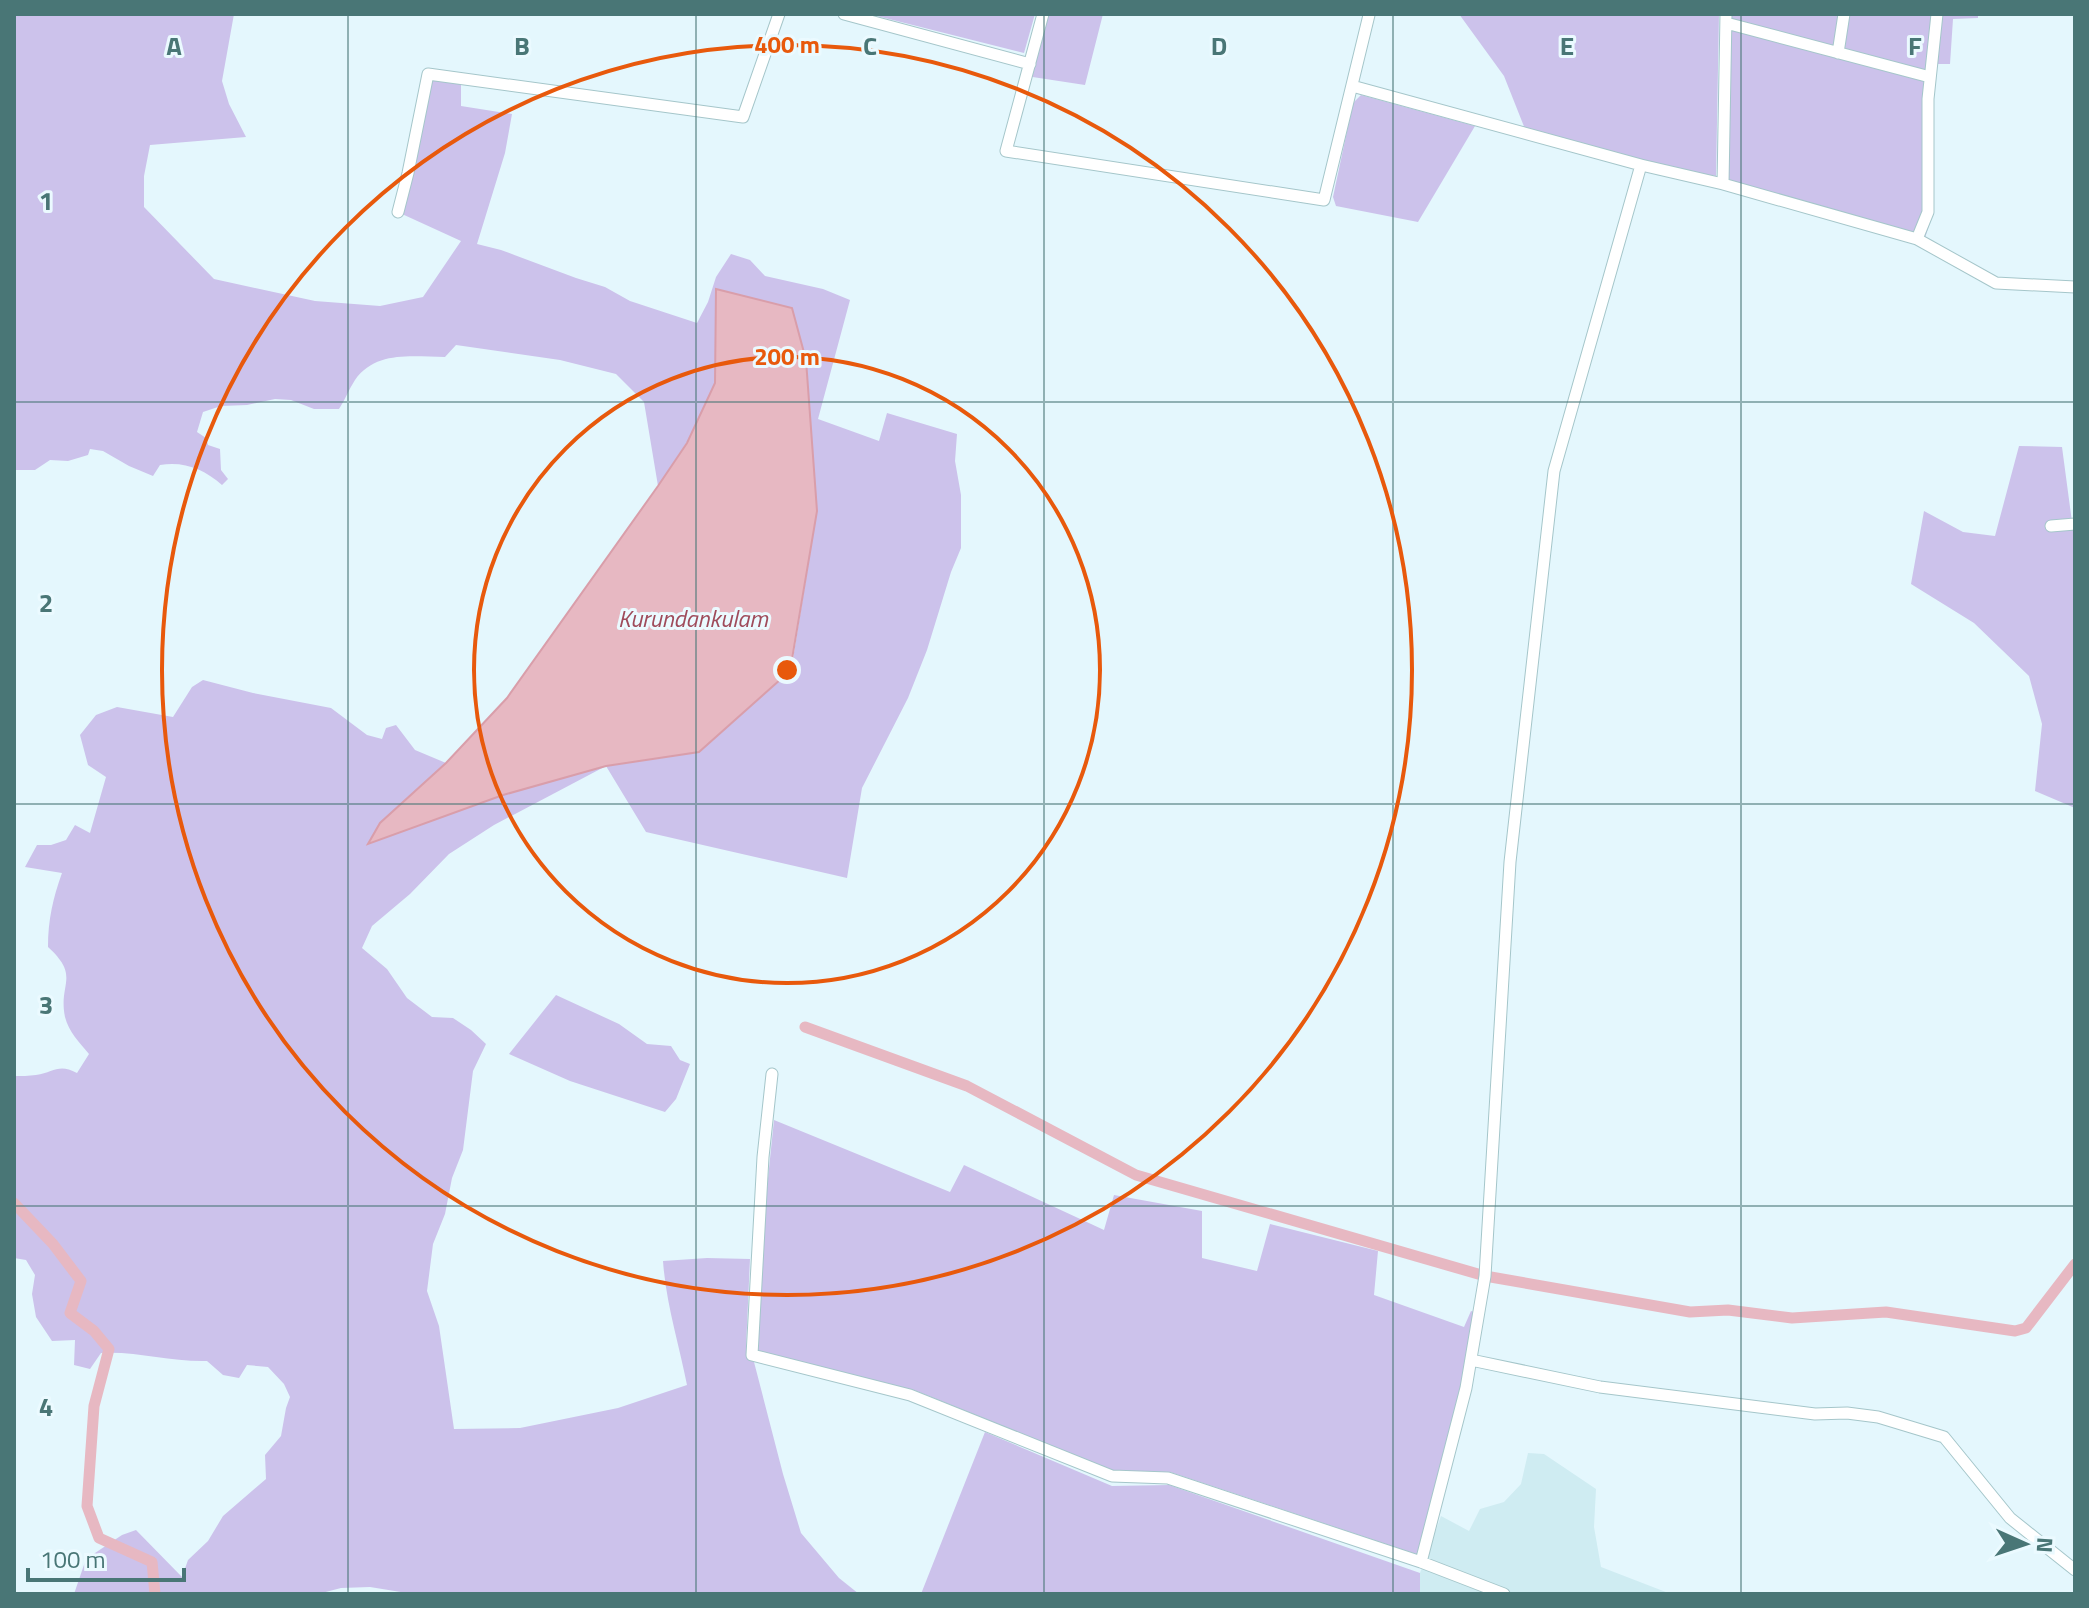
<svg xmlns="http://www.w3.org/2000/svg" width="2089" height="1608" viewBox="0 0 2089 1608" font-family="'Titillium Web',sans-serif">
<rect width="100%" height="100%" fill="#e4f7fd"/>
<path fill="#cfecf2" d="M 1528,1453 L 1544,1454 L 1596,1489 L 1594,1527 L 1601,1567 L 1671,1594 L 1420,1594 L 1420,1573 L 1441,1516 L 1469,1531 L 1480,1509 L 1504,1502 L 1521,1484 Z"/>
<path fill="#ccc2eb" d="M 14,14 L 234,14 L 222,81 L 229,104 L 246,137 L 150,145 L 144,176 L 144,207 L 214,279 L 315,301 L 380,306 L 423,297 L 461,241 L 402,214 L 431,78 L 461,84 L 461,106 L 512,114 L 505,153 L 477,244 L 501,250 L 576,278 L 605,287 L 630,301 L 697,323 L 708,302 L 716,277 L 731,254 L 750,260 L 765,276 L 823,289 L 850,300 L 818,419 L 879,441 L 887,413 L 957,434 L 955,461 L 961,495 L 961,548 L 951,572 L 927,650 L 908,698 L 862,788 L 847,878 L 646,832 L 606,766 L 494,825 L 449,854 L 410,894 L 372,926 L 362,948 L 387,969 L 407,998 L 432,1017 L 453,1018 L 471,1030 L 486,1044 L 473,1071 L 463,1150 L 452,1178 L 445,1214 L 433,1244 L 427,1291 L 439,1326 L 454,1429 L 520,1428 L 618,1408 L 687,1385 C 679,1344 666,1304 663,1261 L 707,1258 L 750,1259 L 746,1347 L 754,1362 L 783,1474 L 801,1533 L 839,1578 L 859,1594 L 413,1594 L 370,1587 L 341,1588 L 318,1594 L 74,1594 L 86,1559 L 122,1535 L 136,1530 L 182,1577 L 188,1560 L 208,1541 L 223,1516 L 266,1479 L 265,1455 L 281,1436 L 286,1408 L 290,1397 L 284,1384 L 268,1367 L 247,1365 L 239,1378 L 223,1375 L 207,1361 C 171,1362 137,1351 101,1353 L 90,1369 L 74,1365 L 75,1340 L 52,1341 L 36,1317 L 32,1294 L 35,1275 L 26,1260 L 14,1258 L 14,1076 C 21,1076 29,1076 36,1075 C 54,1072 59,1063 77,1073 L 89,1054 C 79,1042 69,1032 65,1017 C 58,983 81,977 48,947 C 48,920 53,898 62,873 L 25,867 L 37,845 L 51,845 L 66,840 L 75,825 L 90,833 L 106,777 L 88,765 L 80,735 L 96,715 L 117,707 L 173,717 L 192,687 L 203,680 L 253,693 L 331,708 L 367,735 L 382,739 L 386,728 L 396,725 L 415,750 L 446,763 L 380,823 L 503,795 L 606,766 L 699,752 L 791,671 L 817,511 L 806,360 L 717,290 L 715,383 L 687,442 L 658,486 L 644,402 L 616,374 L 560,360 L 456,345 L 445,357 C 413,357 376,350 355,380 C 349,389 345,400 339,409 L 314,409 L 291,400 L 275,399 L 247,405 L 221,406 L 203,412 L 197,432 L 206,438 L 208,445 L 220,449 L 221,470 L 228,479 L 222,485 C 204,469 184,461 160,465 L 153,476 L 129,466 L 103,451 L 90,449 L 88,455 L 68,461 L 50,460 L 35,470 L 14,470 Z
M 869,14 L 1035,14 L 1024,53 Z
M 1045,14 L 1103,14 L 1085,85 L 1026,76 Z
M 1459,14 L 1719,14 L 1716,176 L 1667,168 L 1525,129 L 1504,76 Z
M 1730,14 L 1978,14 L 1978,18 L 1953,19 L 1950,64 L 1936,64 L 1931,103 L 1933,213 L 1925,238 L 1728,180 Z
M 1361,95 L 1475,126 L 1418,222 L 1336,206 L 1333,197 L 1353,103 Z
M 2019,446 L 2062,447 L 2072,522 L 2075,527 L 2075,808 L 2035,791 L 2042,724 L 2029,676 L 1974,623 L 1911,584 L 1924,511 L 1963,532 L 1995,536 Z
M 556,995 L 619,1024 L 647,1044 L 671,1046 L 680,1060 L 690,1064 L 676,1099 L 665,1112 L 570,1081 L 509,1054 Z
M 774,1120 L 950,1192 L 964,1165 L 1104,1230 L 1114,1195 L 1202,1211 L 1202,1258 L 1257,1271 L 1270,1224 L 1378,1251 L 1374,1295 L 1464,1327 L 1471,1311 L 1477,1313 L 1463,1387 L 1419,1555 L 1170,1472 L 1113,1471 L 914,1390 L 786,1360 L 757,1350 L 761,1246 Z
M 985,1432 L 1112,1486 L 1169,1485 L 1420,1573 L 1420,1594 L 921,1594 Z"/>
<path fill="#e7b8c2" stroke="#d99eaa" stroke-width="2" d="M 716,289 L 792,308 L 806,360 L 817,511 L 790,671 L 699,752 L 606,766 L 503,795 L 368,844 L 380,823 L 446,763 L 507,698 L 658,486 L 687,443 L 715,383 Z"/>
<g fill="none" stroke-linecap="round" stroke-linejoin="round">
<path stroke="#e7b8c2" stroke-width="11" d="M 805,1027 L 967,1086 L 1136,1175 L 1485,1276 L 1690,1312 L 1728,1310 L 1792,1318 L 1886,1312 L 2015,1331 L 2026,1328 L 2075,1264
M 14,1203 L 53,1244 L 81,1281 L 70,1313 L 94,1331 L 109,1349 L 94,1406 L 87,1506 L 99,1538 L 152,1562 L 155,1594"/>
<g stroke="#a5c6ca" stroke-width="13">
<path id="minor" d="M 844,14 L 1030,64
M 1043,14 L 1006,151 L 1324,200 L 1369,15
M 1726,23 L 1930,77
M 1838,53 L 1844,14
M 1352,86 L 1641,165 L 1723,184 L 1917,239 L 1996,283 L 2075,287
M 1723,184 L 1726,14
M 398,212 L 408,173 L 428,74 L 743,117 L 779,14
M 1917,239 L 1928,212 L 1928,99 L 1937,14
M 2051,526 L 2075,524
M 772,1074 L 763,1157 L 752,1355 L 910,1395 L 1112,1476 L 1168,1478 L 1421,1562 L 1504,1594
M 1471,1360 L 1600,1387 L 1815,1414 L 1847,1413 L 1878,1417 L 1944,1437 L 2010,1518 L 2075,1570
M 1421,1562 L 1466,1388 L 1485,1276 L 1510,862 L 1554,471 L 1641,165"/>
</g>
<use href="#minor" stroke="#fff" stroke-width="11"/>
</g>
<path fill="none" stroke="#497676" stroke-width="2" stroke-opacity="0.55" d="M 348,14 L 348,1594M 696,14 L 696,1594M 1044,14 L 1044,1594M 1393,14 L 1393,1594M 1741,14 L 1741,1594M 14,402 L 2075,402M 14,804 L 2075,804M 14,1206 L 2075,1206"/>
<g fill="none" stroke="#e8590c" stroke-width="4">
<circle cx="787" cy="670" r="313"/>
<circle cx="787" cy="670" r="625"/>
</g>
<g text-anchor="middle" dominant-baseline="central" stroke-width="6" stroke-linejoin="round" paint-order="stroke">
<g font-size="24" font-style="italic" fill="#9f4b5b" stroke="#ebfaff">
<text x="693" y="618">Kurundankulam</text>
</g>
</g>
<g font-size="26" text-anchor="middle" font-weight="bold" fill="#497676" stroke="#ebfaff" stroke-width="6" stroke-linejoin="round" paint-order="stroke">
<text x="174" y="55">A</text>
<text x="522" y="55">B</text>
<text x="870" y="55">C</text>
<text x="1219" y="55">D</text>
<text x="1567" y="55">E</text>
<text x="1915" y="55">F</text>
<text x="46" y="210">1</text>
<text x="46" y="612">2</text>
<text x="46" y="1014">3</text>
<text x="46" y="1416">4</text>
</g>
<circle cx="787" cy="670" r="12" fill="#e8590c" stroke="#ebfaff" stroke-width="4"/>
<g font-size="24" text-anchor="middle" font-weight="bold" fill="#e8590c" stroke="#ebfaff" stroke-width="6" stroke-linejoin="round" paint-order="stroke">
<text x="787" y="53">400 m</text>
<text x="787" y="365">200 m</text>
</g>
<rect width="2089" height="1608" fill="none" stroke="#497676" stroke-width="32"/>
<g transform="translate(2025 1544) rotate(93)" stroke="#ebfaff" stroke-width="6" paint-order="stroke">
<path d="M0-6L14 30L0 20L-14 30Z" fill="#497676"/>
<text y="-12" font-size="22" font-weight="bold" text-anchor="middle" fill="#497676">N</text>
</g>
<path d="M28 1568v12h156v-12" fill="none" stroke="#497676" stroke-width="4"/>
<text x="40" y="1568" font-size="24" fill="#497676" stroke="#ebfaff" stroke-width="6" paint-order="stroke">100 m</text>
</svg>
